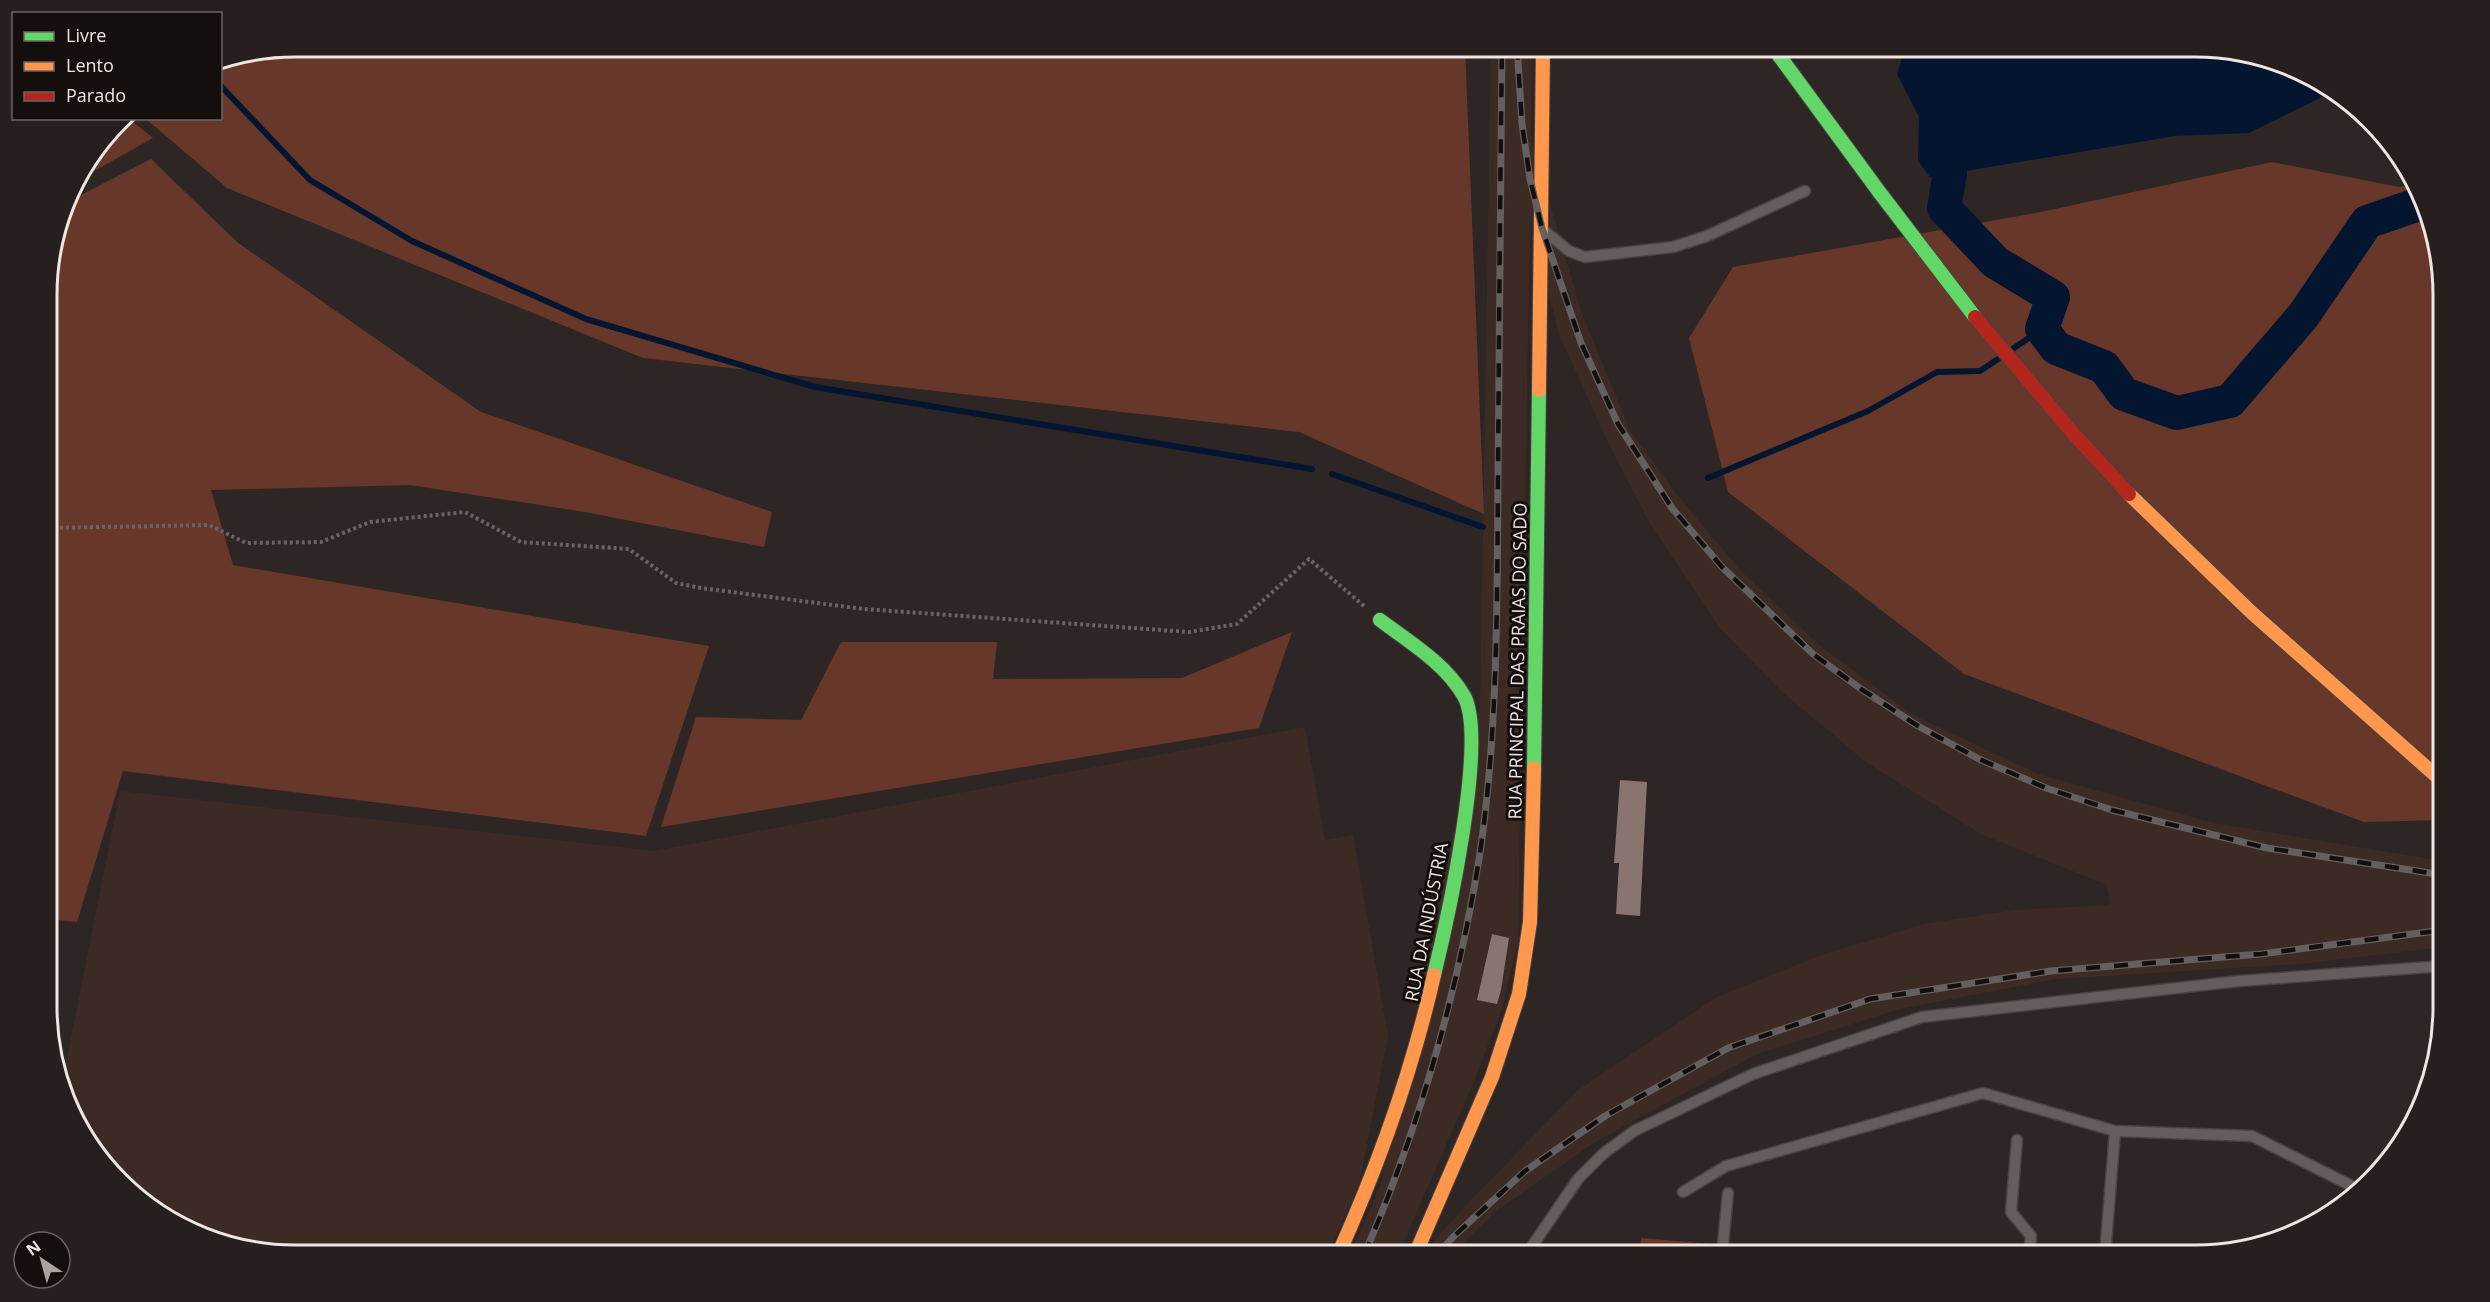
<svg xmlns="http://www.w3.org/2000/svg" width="2490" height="1302" viewBox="0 0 2490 1302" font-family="'Open Sans',sans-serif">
<rect width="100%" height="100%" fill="#2d2624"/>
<path fill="#3c2a25" d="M 1491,47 L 1532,47 L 1531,139 L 1582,314 L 1630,430 L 1679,497 L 1742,572 L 1818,644 L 1913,715 L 2038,774 L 2214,823 L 2443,861 L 2443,947 L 2302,964 L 2056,979 L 1900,1009 L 1757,1054 L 1597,1141 L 1496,1211 L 1451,1255 L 1421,1255 L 1471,1200 L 1578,1090 L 1717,997 L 1821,955 L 1924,924 L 2014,910 L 2110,905 L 2107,885 L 1981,834 L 1867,763 L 1781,691 L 1719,627 L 1649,522 L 1605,436 L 1558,332 L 1530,216 L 1518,940 L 1503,1006 L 1475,1079 L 1398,1255 L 1350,1255 L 1381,1184 L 1480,704 Z
M 1305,727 L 1325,840 L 1353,835 L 1388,1036 L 1359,1185 L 1328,1255 L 295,1255 L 185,1230 L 131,1194 L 89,1146 L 63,1078 L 120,791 L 654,851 Z"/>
<path fill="#67382a" d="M 295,46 L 1465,47 L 1484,514 L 1299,432 L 643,358 L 227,188 L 146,119 L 220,118 L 221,61 Z
M 123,119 L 129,119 L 153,138 L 73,183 Z
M 151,159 L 237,242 L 481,412 L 772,512 L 764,547 L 585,512 L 410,485 L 211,490 L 233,565 L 709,646 L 646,836 L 123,771 L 77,922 L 48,919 L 47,278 L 67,202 Z
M 2272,162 L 2399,187 L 2412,185 L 2441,263 L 2443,820 L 2364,822 L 1964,674 L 1728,492 L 1689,338 L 1733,267 L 2041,212 Z
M 1292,632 L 1259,728 L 661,827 L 696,717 L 801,720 L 841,642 L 997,642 L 993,679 L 1182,678 Z
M 1641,1238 L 1711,1244 L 1710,1255 L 1640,1255 Z"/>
<path fill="#041530" d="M 2195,46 L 2305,72 L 2334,91 L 2249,133 L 2175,136 L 1930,177 L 1918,161 L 1919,117 L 1897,74 L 1902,58 L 1930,47 Z"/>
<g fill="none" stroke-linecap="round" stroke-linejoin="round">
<path stroke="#041530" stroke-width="6" d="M 220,85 L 310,180 L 412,241 L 586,319 L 815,387 L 1312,469
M 2014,348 L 2042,329
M 1332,474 L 1483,527
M 1708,478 L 1868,411 L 1937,372 L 1980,371 L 1998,359"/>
<path stroke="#041530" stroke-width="34" d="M 1950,173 L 1944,208 L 1995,262 L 2053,297 L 2042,329 L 2056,348 L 2104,367 L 2124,394 L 2177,413 L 2230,401 L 2303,316 L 2367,222 L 2419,204"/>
</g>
<path fill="#89756f" d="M 1620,780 L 1647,782 L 1640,916 L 1616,914 L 1619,863 L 1614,863 Z
M 1492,934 L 1509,938 L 1501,990 L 1497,1004 L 1477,1000 Z"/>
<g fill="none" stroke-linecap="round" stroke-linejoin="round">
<g stroke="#494241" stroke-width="13">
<path id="lane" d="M 1546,232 L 1569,251 L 1585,257 L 1673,247 L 1707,236 L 1805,191
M 2017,1140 L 2011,1212 L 2031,1236 L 2029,1255
M 1683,1192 L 1726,1166 L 1983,1093 L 2115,1131
M 1526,1255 L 1578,1179 L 1603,1154 L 1634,1131 L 1753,1074 L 1922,1017 L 2239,981 L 2443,966
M 1722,1255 L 1728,1193
M 2105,1255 L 2115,1131 L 2252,1136 L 2360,1190"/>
</g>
<g stroke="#494241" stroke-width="16">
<path id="fast" d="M 1772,46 L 1880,193 L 1975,317
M 1380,620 C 1409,642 1445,663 1464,696 C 1488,739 1447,922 1434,975
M 1534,768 L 1539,390"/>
</g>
<g stroke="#494241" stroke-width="16">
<path id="slow" d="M 1539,390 L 1543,46
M 2129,494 L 2251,612 L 2443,782
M 1338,1255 C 1379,1164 1412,1072 1434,975
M 1415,1255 L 1492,1077 L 1519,994 L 1530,922 L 1534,768"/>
</g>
<g stroke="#494241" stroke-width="16">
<path id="jam" d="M 1975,317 L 2071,431 L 2129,494"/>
</g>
<path stroke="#696462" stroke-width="4" stroke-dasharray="3 3" stroke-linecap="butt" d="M 48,528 L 209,525 L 246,543 L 321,542 L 370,522 L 465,512 L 521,542 L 629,549 L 676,583 L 701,588 L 864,609 L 1189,632 L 1237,624 L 1309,559 L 1364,606"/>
<use href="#lane" stroke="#635d5b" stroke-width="10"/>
<use href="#fast" stroke="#63d668" stroke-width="14"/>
<use href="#slow" stroke="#ff974d" stroke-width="14"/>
<use href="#jam" stroke="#b3261e" stroke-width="14"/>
<g stroke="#64605f" stroke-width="7">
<path id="rail" d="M 1517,46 L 1522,124 L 1530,179 L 1542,228 L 1581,343 L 1618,424 L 1672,508 L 1722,567 L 1813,654 L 1861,689 L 1918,726 L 1979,759 L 2046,788 L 2112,810 L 2267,848 L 2443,875
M 1364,1255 C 1420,1126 1458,992 1480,853 C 1498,730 1497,603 1498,478 C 1499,334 1500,190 1502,46
M 1437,1255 L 1453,1237 L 1525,1171 L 1605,1116 L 1728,1048 L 1870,999 L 2051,971 L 2261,954 L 2443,930"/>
</g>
<use href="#rail" stroke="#140e0d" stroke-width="4.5" stroke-dasharray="14" stroke-linecap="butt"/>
</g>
<g text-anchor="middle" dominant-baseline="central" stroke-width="6" stroke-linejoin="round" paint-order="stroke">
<g font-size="18" fill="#efe6e3" stroke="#140e0d">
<text transform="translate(1517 661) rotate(-89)">RUA PRINCIPAL DAS PRAIAS DO SADO</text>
<text transform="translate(1426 922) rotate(-79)">RUA DA INDÚSTRIA</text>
</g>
</g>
<path d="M0 0H2490V1302H0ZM295 57H2195A238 238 0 0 1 2433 295V1007A238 238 0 0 1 2195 1245H295A238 238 0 0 1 57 1007V295A238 238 0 0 1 295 57Z" fill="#261f1e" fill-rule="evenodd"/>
<path fill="none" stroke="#efe6e3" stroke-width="3" d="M295 57H2195A238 238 0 0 1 2433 295V1007A238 238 0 0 1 2195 1245H295A238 238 0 0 1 57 1007V295A238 238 0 0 1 295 57Z"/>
<rect x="12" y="12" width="210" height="108" fill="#140e0d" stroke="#6c6463" stroke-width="1.5"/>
<rect x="24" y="32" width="30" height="9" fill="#63d668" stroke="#6c6463" stroke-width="1.5"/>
<text x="66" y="42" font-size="18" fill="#efe6e3">Livre</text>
<rect x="24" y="62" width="30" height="9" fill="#ff974d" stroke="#6c6463" stroke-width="1.5"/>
<text x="66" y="72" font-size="18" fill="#efe6e3">Lento</text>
<rect x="24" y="92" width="30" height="9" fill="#b3261e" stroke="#6c6463" stroke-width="1.5"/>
<text x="66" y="102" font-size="18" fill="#efe6e3">Parado</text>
<g transform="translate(42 1260) rotate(324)"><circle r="28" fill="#140e0d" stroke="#6c6463" stroke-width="1.5"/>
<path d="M0-4.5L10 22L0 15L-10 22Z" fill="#aba3a0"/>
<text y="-9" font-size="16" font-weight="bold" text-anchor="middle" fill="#efe6e3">N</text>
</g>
</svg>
